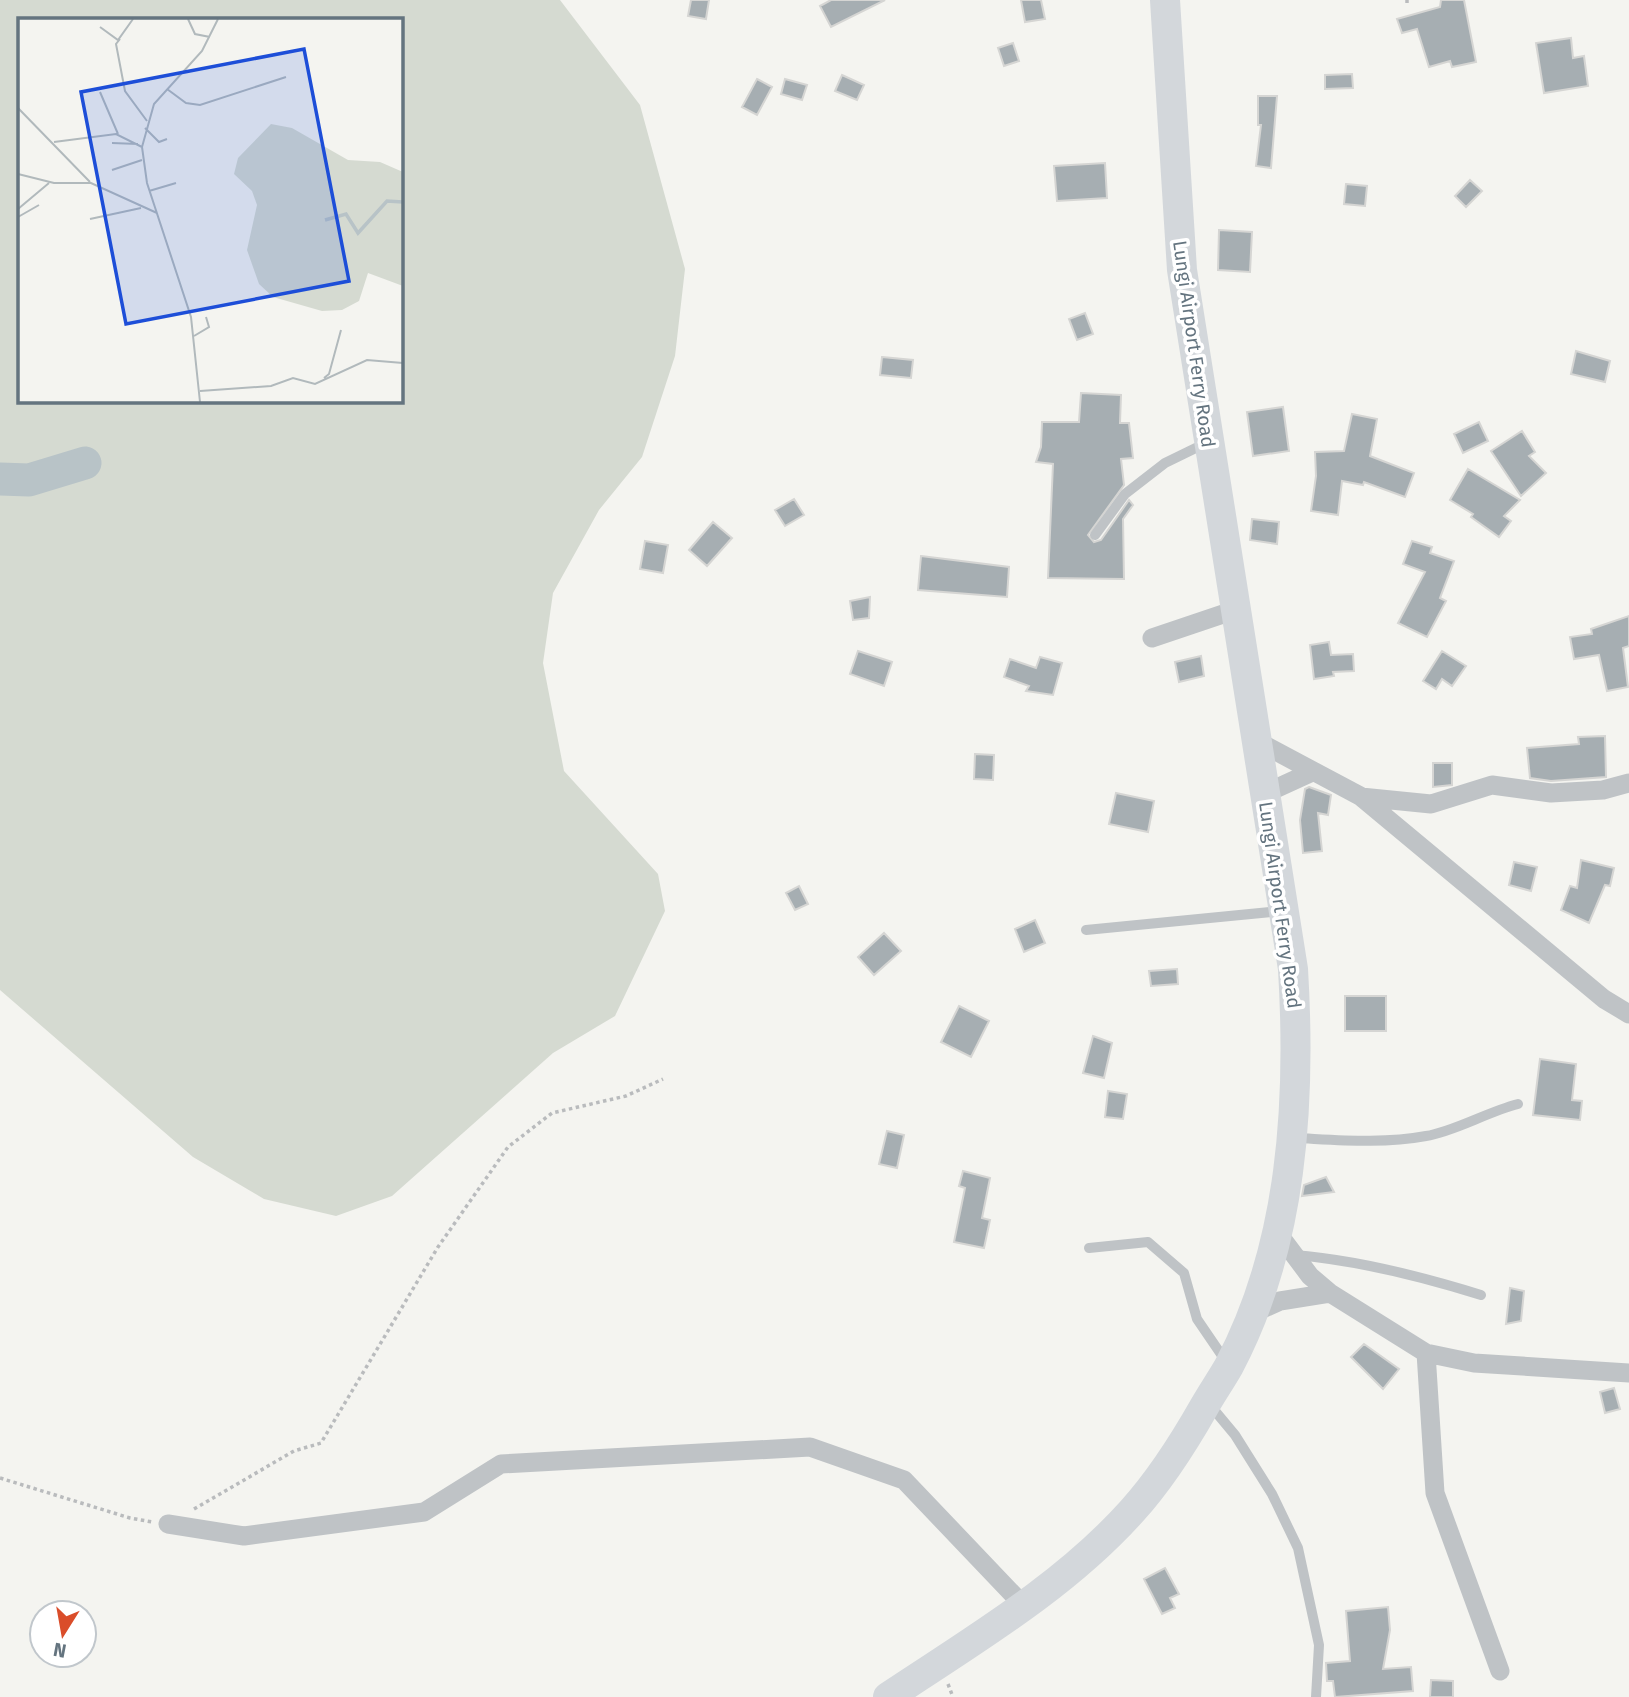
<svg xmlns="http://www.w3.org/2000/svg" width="1629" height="1697" viewBox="0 0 1629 1697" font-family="'Fira Sans',sans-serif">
<rect width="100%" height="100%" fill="#f4f4f0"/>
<path fill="#d5dad1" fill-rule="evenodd" d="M 0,0 L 560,0 L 640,105 L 685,269 L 675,356 L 642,457 L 599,510 L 553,593 L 543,663 L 564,771 L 658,874 L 665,911 L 615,1016 L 553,1053 L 392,1196 L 336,1216 L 264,1199 L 193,1157 L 0,990 ZM 19,19 L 401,19 L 401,401 L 19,401 Z"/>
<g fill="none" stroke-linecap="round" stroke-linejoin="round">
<path stroke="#b8c3c7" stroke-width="33" d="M 0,479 L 29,480 L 85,463"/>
</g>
<path fill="#a6aeb2" stroke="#d5d5d3" stroke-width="2" d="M 691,0 L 709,0 L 706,19 L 688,16 Z
M 831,0 L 885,0 L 831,27 L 820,6 Z
M 1021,0 L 1041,0 L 1045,19 L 1025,22 Z
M 1441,0 L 1464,0 L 1476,62 L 1452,67 L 1450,61 L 1429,67 L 1417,29 L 1402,33 L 1397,19 L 1440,7 Z
M 1571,38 L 1573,58 L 1584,56 L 1588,86 L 1544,93 L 1536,43 Z
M 1013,43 L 1019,61 L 1004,66 L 998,48 Z
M 1352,74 L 1353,88 L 1325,89 L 1325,75 Z
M 842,75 L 864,85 L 857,100 L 835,91 Z
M 757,79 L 772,87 L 757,115 L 742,107 Z
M 785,79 L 807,85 L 802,100 L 781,94 Z
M 1258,96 L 1277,96 L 1271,168 L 1256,166 L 1261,125 L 1258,125 Z
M 1105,163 L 1107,198 L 1057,201 L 1054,166 Z
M 1470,180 L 1482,191 L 1466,207 L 1455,196 Z
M 1346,184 L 1367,186 L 1365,206 L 1344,204 Z
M 1219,230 L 1252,232 L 1250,272 L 1218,270 Z
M 1085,313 L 1093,334 L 1077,340 L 1069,319 Z
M 1576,351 L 1610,361 L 1605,382 L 1571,374 Z
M 882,357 L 913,360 L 911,378 L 880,375 Z
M 1081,393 L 1121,395 L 1120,423 L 1129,423 L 1133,458 L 1121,459 L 1124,485 L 1088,535 L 1094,542 L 1101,540 L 1129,500 L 1133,505 L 1123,519 L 1124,579 L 1048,578 L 1053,464 L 1036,462 L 1041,447 L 1042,422 L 1079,422 Z
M 1283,407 L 1289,451 L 1253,456 L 1247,412 Z
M 1352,414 L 1377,419 L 1370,456 L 1414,473 L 1405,497 L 1364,482 L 1363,485 L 1342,481 L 1338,515 L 1311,511 L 1316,476 L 1315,452 L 1344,451 Z
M 1479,422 L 1488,441 L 1463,453 L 1454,434 Z
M 1522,431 L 1535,452 L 1529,456 L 1546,473 L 1521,496 L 1491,451 Z
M 1468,469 L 1520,500 L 1504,516 L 1511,521 L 1499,537 L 1471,517 L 1473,514 L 1450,500 Z
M 794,499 L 804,515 L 785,526 L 775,510 Z
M 1252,519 L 1279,522 L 1277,544 L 1250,540 Z
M 713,522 L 732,538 L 707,566 L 689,550 Z
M 645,541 L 668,545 L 663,573 L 640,569 Z
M 1412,541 L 1432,547 L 1430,553 L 1454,561 L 1440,598 L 1446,601 L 1427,637 L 1398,623 L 1425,572 L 1403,564 Z
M 921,556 L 1009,567 L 1007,597 L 918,590 Z
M 870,597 L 869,618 L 853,620 L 850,601 Z
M 1629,616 L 1629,646 L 1623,648 L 1628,687 L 1607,691 L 1599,655 L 1574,659 L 1570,637 L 1592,634 L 1591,629 Z
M 1329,642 L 1331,655 L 1353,654 L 1354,671 L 1333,672 L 1334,676 L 1314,679 L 1310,645 Z
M 858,651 L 892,662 L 884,686 L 850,674 Z
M 1442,651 L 1466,666 L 1452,686 L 1442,679 L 1436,689 L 1423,681 Z
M 1201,656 L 1204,676 L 1179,682 L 1175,662 Z
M 1040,657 L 1062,663 L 1053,695 L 1026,691 L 1029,686 L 1004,677 L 1010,659 L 1036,668 Z
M 1605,736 L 1606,777 L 1551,781 L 1530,778 L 1527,748 L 1579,744 L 1578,737 Z
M 975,754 L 994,755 L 993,780 L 974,779 Z
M 1433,763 L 1452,763 L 1452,785 L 1433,787 Z
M 1309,787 L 1331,795 L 1328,815 L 1318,813 L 1322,851 L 1303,853 L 1300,820 L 1305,789 Z
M 1116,793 L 1154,801 L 1148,832 L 1109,824 Z
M 1581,860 L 1614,868 L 1610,886 L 1605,885 L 1589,923 L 1561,910 L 1570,886 L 1577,888 Z
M 1514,862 L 1537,867 L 1531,891 L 1509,885 Z
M 799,886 L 808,904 L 795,910 L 786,893 Z
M 1035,920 L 1045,943 L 1024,952 L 1015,929 Z
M 884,933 L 901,951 L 874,975 L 858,957 Z
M 1177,969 L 1178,984 L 1151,986 L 1149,971 Z
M 1345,996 L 1386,996 L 1386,1031 L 1345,1031 Z
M 959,1006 L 989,1021 L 971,1057 L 941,1042 Z
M 1093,1036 L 1112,1043 L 1104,1078 L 1083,1073 Z
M 1540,1059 L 1576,1064 L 1572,1100 L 1582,1101 L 1580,1120 L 1533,1115 Z
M 1108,1091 L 1127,1094 L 1123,1119 L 1105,1117 Z
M 887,1131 L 904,1135 L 897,1168 L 879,1164 Z
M 963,1171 L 990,1178 L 982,1218 L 990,1220 L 984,1248 L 954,1242 L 965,1188 L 959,1186 Z
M 1326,1177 L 1334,1192 L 1302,1196 L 1304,1185 Z
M 1510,1288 L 1524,1291 L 1521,1321 L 1506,1324 Z
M 1364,1344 L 1399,1369 L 1383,1389 L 1351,1357 Z
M 1614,1388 L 1620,1409 L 1605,1413 L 1600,1392 Z
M 1165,1568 L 1179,1594 L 1170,1598 L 1175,1608 L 1162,1614 L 1144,1579 Z
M 1388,1607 L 1390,1630 L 1383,1669 L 1411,1667 L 1413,1691 L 1335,1697 L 1333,1681 L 1327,1681 L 1326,1663 L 1350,1661 L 1346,1611 Z
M 1431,1680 L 1453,1681 L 1453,1697 L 1430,1697 Z"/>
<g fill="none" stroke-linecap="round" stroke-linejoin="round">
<path stroke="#b9bbbd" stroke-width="3.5" stroke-dasharray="3.5 3.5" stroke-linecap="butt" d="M 1407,3 L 1407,0
M 0,1478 L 130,1518 L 152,1522
M 194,1509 L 294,1451 L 321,1443 L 438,1247 L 508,1147 L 552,1113 L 626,1096 L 663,1079
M 948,1684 L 953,1697"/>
<path stroke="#bfc3c6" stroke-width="10" d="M 1095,535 L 1125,494 L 1165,463 L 1206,443
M 1086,930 L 1281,911
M 1296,1138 C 1339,1140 1383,1144 1426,1136 C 1453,1132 1487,1112 1518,1104
M 1089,1248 L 1148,1242 L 1184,1273 L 1197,1319 L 1227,1363
M 1294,1255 C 1358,1260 1420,1276 1481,1295
M 1210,1405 L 1235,1435 L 1272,1494 L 1298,1548 L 1319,1645 L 1316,1697"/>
<path stroke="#bfc3c6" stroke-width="19" d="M 1152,638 L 1235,610
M 1255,740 L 1360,796 L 1604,999 L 1629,1014
M 1264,794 L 1312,772
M 1361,797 L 1431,804 L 1492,785 L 1551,793 L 1603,790 L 1629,783
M 1277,1232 L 1310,1276 L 1330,1293 L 1426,1353 L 1474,1363 L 1629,1373
M 1251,1314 L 1280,1301 L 1330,1293
M 1426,1353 L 1435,1493 L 1500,1671
M 168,1524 L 244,1536 L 424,1512 L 501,1464 L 810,1447 L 904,1480 L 1024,1606"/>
<path stroke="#d3d7db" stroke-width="30" d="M 888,1697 C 972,1641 1064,1587 1132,1511 C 1161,1479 1183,1444 1204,1407 C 1212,1393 1221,1380 1229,1366 C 1293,1245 1301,1102 1293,969 L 1182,270 L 1165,0"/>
</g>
<g text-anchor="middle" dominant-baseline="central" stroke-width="7" stroke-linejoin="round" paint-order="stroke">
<g font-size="19" fill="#64747f" stroke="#fff">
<text transform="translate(1194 344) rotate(82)">Lungi Airport Ferry Road</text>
<text transform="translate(1280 905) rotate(82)">Lungi Airport Ferry Road</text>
</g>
</g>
<g transform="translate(18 18)">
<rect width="385" height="385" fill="#f4f4f0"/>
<path d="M 253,106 L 274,110 L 330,142 L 362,144 L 385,154 L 385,268 L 350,255 L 341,283 L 324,292 L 304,293 L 255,279 L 241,266 L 229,232 L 239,187 L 234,173 L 216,156 L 220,140 Z" fill="#d5dad1"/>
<path fill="none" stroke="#b8c3c7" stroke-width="3.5" d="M 307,202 L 328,196 L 340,215 L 369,183 L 385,184"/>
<path fill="none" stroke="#b1b9bc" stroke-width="2" d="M 170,1 L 177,16 L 192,19M 82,9 L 100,22 L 115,1M 102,21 L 98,26 L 107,73 L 129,103M 149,71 L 168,85 L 182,87 L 268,59M 82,74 L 100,116M 0,90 L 72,164M 127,110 L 141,124 L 149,121M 36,124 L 98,116 L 124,129M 94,125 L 120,126M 94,152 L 124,142M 0,156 L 36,165 L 73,165 L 139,195M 131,173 L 158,165M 0,191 L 31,165M 0,199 L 21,187M 72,201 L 123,190M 176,318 L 191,309 L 188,299M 306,360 L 311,356 L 323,312M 182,373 L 253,368 L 275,360 L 297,366 L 349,342 L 385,345M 182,384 L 173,299 L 129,165 L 124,129 L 136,86 L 184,33 L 200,1"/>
<path fill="#1d4ed8" fill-opacity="0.15" stroke="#1d4ed8" stroke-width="3.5" d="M 286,31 L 331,263 L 108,306 L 63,74 Z"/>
<rect width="385" height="385" fill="none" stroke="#64747f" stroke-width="3.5"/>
</g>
<g transform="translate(63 1634) rotate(191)"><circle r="33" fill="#ffffff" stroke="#c1c7cc" stroke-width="2"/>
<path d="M0-5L12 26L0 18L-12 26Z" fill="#da4d2a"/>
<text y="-10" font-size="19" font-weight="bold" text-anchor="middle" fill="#64747f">N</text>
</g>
</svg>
